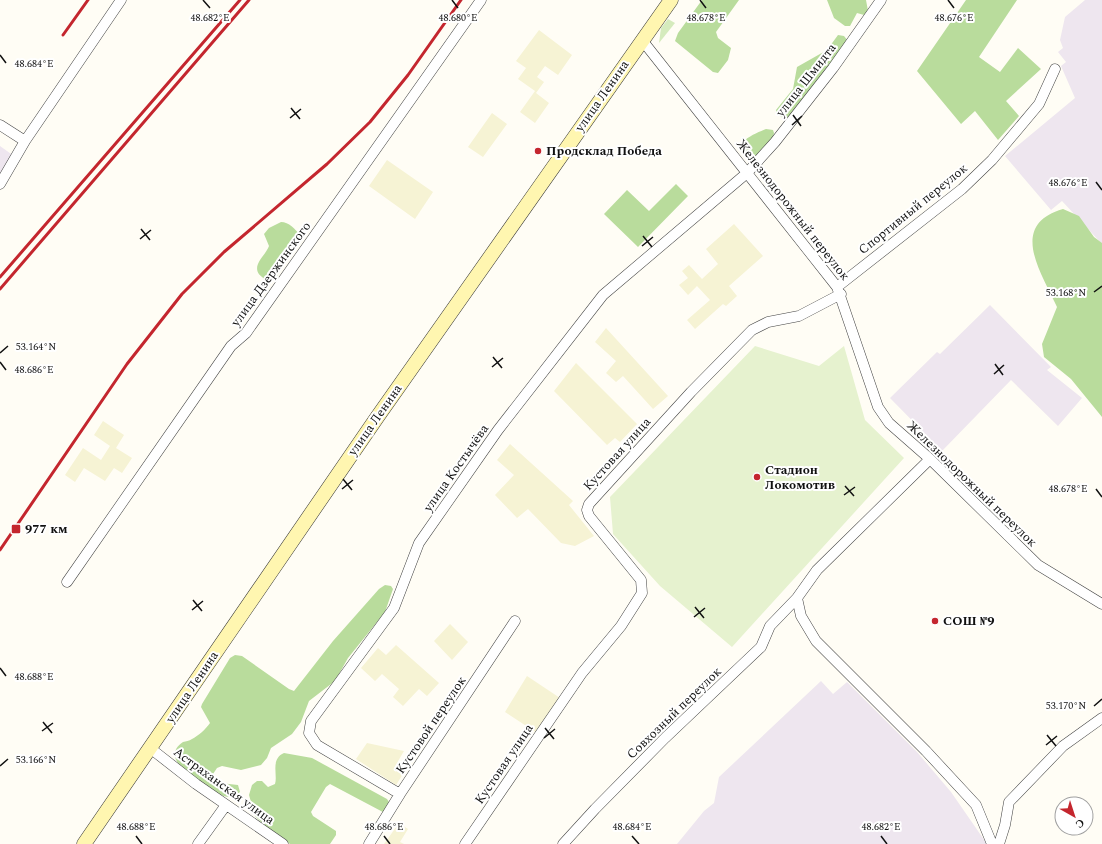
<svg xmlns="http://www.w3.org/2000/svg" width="1102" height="844" viewBox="0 0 1102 844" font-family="Spectral,serif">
<rect width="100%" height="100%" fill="#fffdf5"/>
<path fill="#eee6ef" d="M 1085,0 L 1102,0 L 1102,244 L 1062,201 L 1051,210 L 1005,156 L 1075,98 L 1061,66 L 1066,62 L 1058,52 L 1063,48 L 1060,40 L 1065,17 Z
M 0,146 L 14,156 L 0,177 Z
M 990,305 L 1051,367 L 1047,370 L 1082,398 L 1058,426 L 1011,380 L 942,451 L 890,398 L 937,352 L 940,354 Z
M 821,681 L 833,694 L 847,682 L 917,752 L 951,792 L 987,844 L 677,844 L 704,811 L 714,803 L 719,777 Z"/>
<path fill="#f6f3d4" d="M 539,30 L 572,55 L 558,75 L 545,66 L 537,77 L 544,82 L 536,93 L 549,103 L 535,123 L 520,112 L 535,91 L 518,79 L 526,68 L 516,61 Z
M 492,113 L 507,124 L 483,157 L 468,147 Z
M 387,160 L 433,192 L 415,219 L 369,186 Z
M 734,224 L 763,256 L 729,286 L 737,296 L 726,306 L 723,304 L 695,329 L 687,320 L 710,300 L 697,286 L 688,295 L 679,285 L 688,278 L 682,271 L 689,265 L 702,279 L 718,264 L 706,249 Z
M 606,328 L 668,396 L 653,409 L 623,376 L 616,382 L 606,373 L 616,361 L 595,342 Z
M 576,363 L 637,424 L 620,442 L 615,438 L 607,445 L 554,391 Z
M 103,421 L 124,435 L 116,448 L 132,458 L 122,473 L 114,468 L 105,481 L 84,468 L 75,482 L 65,475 L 83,448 L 101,460 L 110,446 L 94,435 Z
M 510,444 L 573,501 L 569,505 L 594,536 L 575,546 L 561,543 L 528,509 L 517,518 L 495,495 L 514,475 L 497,460 Z
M 450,624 L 468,642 L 452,660 L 434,641 Z
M 396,645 L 439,683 L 427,696 L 419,689 L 403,706 L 393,697 L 399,689 L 382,674 L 375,681 L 361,668 L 378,648 L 386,655 Z
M 527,676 L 560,698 L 537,733 L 505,712 Z
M 367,743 L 404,751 L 394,768 L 403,774 L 396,785 L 356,759 Z
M 399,823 L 408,829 L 400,842 L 404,844 L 384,844 Z"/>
<path fill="#d5ebbd" d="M 668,19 L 675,23 L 659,43 L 661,28 Z"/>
<path fill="#b9dc9c" d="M 702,0 L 739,0 L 716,32 L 718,38 L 731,48 L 728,60 L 718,73 L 713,72 L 675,41 L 678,33 Z
M 827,0 L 866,0 L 868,11 L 864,15 L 857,13 L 850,26 L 845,26 L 834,18 Z
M 966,0 L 1017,0 L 979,57 L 1000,72 L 1018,48 L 1041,69 L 1006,101 L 1019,116 L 998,140 L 975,111 L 961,124 L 917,71 Z
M 838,35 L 844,36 L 848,41 L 786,120 L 777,114 L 776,110 L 793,89 L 797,67 L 827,50 Z
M 766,129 L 773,130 L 774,133 C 773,142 757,160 747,158 L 742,151 L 743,142 C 749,136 759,132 766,129 Z
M 676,184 L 688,196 L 638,247 L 604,214 L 627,190 L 649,211 Z
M 1063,209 L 1079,216 L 1094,237 L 1102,243 L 1102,417 L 1071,379 L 1044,357 L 1042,344 L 1057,307 C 1041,272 1008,225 1063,209 Z
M 281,222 C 289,222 295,229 300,235 L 300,238 L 277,276 L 267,280 C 245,269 266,256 269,246 L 264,234 L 269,228 Z
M 385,585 L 391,586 L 393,589 L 385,612 L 348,658 L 335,681 L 309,701 L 301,722 L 292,734 L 271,748 L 267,758 L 261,765 L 241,770 L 222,766 L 217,768 L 211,777 L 212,780 L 220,783 L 238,785 L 240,792 L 234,797 C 222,799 212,789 202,783 C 189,775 161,757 183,742 C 186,741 189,741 192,739 C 198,736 206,729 210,723 L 201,707 L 202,704 L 230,658 L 235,655 L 242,656 L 289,689 L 294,691 L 333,641 L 379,589 Z
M 284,753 L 312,758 L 387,799 L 389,802 L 383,812 L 381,811 L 330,784 L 326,787 L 311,812 L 313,816 L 336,831 L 336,835 L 330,844 L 290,844 L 263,824 L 255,816 L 249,795 L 252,785 L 257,781 L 262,781 L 268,787 L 275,784 C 278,775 270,759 284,753 Z"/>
<path fill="#e6f2cf" d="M 755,346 L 819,366 L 844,346 L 865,420 L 904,458 L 732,647 L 660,586 L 613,534 L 610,497 Z"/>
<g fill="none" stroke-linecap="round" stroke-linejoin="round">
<g stroke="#444" stroke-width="11">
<path id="street" d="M 642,40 L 837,287 L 878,407 L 889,423 L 930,459 L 1038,565 L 1102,604
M 0,125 L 25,141 L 121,0
M 0,184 L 25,141
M 837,287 L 962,189 L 992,160 L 1039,104 L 1055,69
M 930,459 L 817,570 L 797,598 L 801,616 L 816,641 L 926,751 L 976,805 L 992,844
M 67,582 L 231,346 L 246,333 L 481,0
M 150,748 L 196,784 L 283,844
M 400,794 L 317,745 L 309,733 L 311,721 L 394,608 L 419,543 L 498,430 L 603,295 L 747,173 L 775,142 L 833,68 L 881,0
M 198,844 L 226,805
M 369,844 L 400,794 L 515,621
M 465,844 L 582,673 L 621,626 L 642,593 L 641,580 L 589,516 L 587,510 L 589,504 L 691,392 L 752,330 L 768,322 L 799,316 L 841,294
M 563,844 L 595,809 L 665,738 L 761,647 L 770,626 L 797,598
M 999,844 L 1005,825 L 1009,802 L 1063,746 L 1102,718"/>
</g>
<g stroke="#333" stroke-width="15">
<path id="secondary" d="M 84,844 L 378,416 L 671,0"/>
</g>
<use href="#street" stroke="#fff" stroke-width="10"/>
<use href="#secondary" stroke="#fff6b0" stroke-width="14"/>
<path stroke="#c4262e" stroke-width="3" d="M 63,35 L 88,0
M 0,277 L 240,0
M 0,289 L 249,0
M 0,550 L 127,364 L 182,294 L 224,252 L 327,164 L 370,122 L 408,75 L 461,0"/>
</g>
<path fill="none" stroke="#111" stroke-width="1.5" d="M 203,0 L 210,8M 452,0 L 458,8M 700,0 L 706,8M 948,0 L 954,8M 0,55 L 6,63M 291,108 L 300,119M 793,115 L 801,126M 290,118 L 301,109M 792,125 L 802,116M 1096,182 L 1102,190M 141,229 L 150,240M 643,236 L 652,247M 140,239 L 151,230M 642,246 L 653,237M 1094,292 L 1102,286M 0,353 L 8,346M 493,357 L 502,368M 0,362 L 6,370M 995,364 L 1003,375M 492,367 L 503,358M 994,374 L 1004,365M 343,479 L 352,490M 845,486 L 854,496M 342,489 L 353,480M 1096,489 L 1102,497M 844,495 L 855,487M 193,600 L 202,611M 695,607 L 704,618M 192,610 L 203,601M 694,617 L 705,608M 0,668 L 6,676M 1094,706 L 1102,699M 43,722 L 52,733M 545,728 L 554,739M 42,731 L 53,723M 1047,735 L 1056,746M 544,738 L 555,729M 1046,745 L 1057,736M 0,766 L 8,759M 136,836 L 142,844M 384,836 L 390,844M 632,836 L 639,844M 881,836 L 887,844"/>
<g fill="#c4262e" stroke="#fff" stroke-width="1.5">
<circle cx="538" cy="151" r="4"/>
<circle cx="757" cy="477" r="4"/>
<rect x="11" y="524" width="10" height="10" rx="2"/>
<circle cx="935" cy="621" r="4"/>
</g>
<g text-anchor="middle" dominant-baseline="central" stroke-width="4" stroke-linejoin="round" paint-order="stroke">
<g font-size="13" fill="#111" stroke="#fff">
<text transform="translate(806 80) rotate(-52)">улица Шмидта</text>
<text transform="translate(602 96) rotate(-55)">улица Ленина</text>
<text transform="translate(913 209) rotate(-39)">Спортивный переулок</text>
<text transform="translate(793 210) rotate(52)">Железнодорожный переулок</text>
<text transform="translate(271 274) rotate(-54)">улица Дзержинского</text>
<text transform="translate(375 420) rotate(-55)">улица Ленина</text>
<text transform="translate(617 454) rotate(-48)">Кустовая улица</text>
<text transform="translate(456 468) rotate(-55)">улица Костычёва</text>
<text transform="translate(972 484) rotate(44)">Железнодорожный переулок</text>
<text transform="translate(192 687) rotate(-56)">улица Ленина</text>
<text transform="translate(674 713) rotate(-44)">Совхозный переулок</text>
<text transform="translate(431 725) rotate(-56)">Кустовой переулок</text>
<text transform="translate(504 764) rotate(-56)">Кустовая улица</text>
<text transform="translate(224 786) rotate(36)">Астраханская улица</text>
</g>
<g font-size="13" font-weight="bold" fill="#111" stroke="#fff" text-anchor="start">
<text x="546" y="151">Продсклад Победа</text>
<text x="765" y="470">Стадион<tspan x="765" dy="15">Локомотив</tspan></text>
<text x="25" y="529">977 км</text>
<text x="943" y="621">СОШ №9</text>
</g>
</g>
<g font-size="10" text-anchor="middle" fill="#111" stroke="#fff" stroke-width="4" stroke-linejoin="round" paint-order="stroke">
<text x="210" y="21">48.682°E</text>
<text x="458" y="21">48.680°E</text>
<text x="706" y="21">48.678°E</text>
<text x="954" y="21">48.676°E</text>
<text x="34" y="67">48.684°E</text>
<text x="1068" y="186">48.676°E</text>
<text x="1066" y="296">53.168°N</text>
<text x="36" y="350">53.164°N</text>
<text x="34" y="373">48.686°E</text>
<text x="1068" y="492">48.678°E</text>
<text x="34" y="680">48.688°E</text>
<text x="1066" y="709">53.170°N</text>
<text x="36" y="763">53.166°N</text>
<text x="136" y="830">48.688°E</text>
<text x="384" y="830">48.686°E</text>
<text x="632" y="830">48.684°E</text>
<text x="881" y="830">48.682°E</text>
</g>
<g transform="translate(1074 816) rotate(141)"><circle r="19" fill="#ffffff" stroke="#a0a0a0"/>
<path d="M0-3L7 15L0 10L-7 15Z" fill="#c4262e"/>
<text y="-6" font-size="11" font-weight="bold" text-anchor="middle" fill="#111111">С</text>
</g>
</svg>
